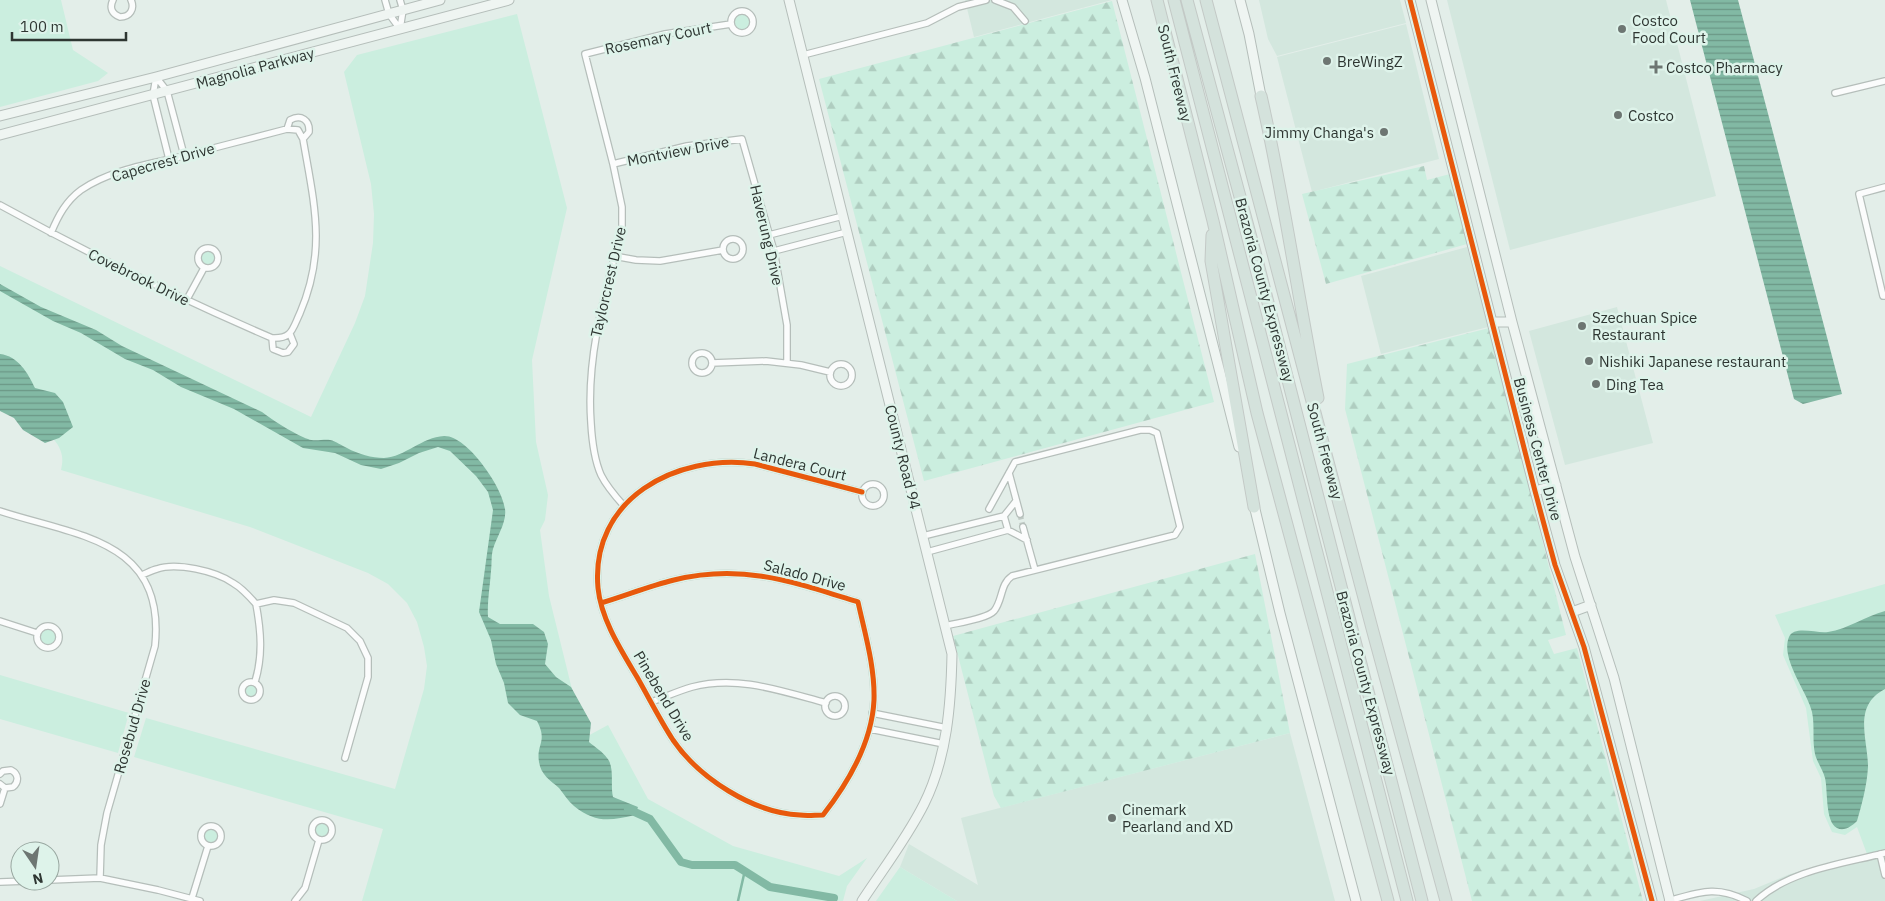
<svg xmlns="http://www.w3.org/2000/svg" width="1885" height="901" viewBox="0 0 1885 901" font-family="'IBM Plex Sans',sans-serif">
<defs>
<pattern id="forest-firs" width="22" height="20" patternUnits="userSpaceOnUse" patternTransform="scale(1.25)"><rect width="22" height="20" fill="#cbeedf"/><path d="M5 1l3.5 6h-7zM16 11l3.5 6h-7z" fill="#afcdc0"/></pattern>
<pattern id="water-rules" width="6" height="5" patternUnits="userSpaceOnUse" patternTransform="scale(1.25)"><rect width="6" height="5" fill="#82b9a4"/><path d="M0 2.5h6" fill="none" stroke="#6b9786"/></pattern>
</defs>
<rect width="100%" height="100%" fill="#e3eee9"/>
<path fill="#d3e7de" d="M 965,0 L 1112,0 L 974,37 Z
M 1259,0 L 1400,0 L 1406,23 L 1277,56 L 1268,39 Z
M 1447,0 L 1666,0 L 1716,196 L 1510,250 Z
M 1406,24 L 1439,159 L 1312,192 L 1277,57 Z
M 1467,247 L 1488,327 L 1381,354 L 1361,276 Z
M 1617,307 L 1653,443 L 1565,465 L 1529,331 Z
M 1290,733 L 1335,901 L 957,901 L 900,867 L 909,844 L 978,885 L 961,818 Z
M 1885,849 L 1885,901 L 1700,901 L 1754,889 L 1790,874 Z"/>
<path fill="#cbeedf" d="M 0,0 L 61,0 L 73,50 L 108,73 L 98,81 L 0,107 Z
M733 22a10 10 0 1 1 20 0a10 10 0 1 1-20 0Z
M 517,14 L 567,208 L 532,360 L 536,442 L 548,495 L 545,520 L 540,530 L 549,596 L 584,738 L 608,725 L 648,799 L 733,846 L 839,876 L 867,858 L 847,886 L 843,901 L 362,901 L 383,829 L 134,757 L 146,718 L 395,789 L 424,689 L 427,666 L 424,647 L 417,622 L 407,603 L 388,584 L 368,573 L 250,527 L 61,470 C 63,461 63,455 59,447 C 53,433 13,409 0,399 L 0,266 L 311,417 L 355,323 L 365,296 L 373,243 L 374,214 L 371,184 L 344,72 L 357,55 Z
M196 259a10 10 0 1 1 20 0a10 10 0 1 1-20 0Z
M 1885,584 L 1885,849 L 1867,854 L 1857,827 L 1845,835 L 1832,832 L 1824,814 L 1821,778 L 1813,761 L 1806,708 L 1783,655 L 1785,638 L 1775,615 Z
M37 637a10 10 0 1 1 20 0a10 10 0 1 1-20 0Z
M 0,675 L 129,713 L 118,753 L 0,719 Z
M242 691a10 10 0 1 1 20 0a10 10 0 1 1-20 0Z
M312 831a10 10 0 1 1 20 0a10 10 0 1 1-20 0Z
M201 837a10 10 0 1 1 20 0a10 10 0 1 1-20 0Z
M 900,867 L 957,901 L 876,901 Z"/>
<path fill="url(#forest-firs)" d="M 1112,1 L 1214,402 L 924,481 L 819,79 Z
M 1424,166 L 1427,180 L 1450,174 L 1467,244 L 1326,284 L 1302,194 Z
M 1489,328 L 1566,635 L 1548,640 L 1554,654 L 1577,648 L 1643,901 L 1472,901 L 1345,409 L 1347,364 Z
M 1255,554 L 1290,733 L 1001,808 L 994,796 L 953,636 Z"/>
<path fill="url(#water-rules)" d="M 1690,0 L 1738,0 L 1842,394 L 1803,404 L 1794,399 Z
M 0,284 L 41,307 L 96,330 L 122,346 L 262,412 C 272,420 296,435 308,439 C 314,442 323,439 330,440 C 336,441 342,446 347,448 C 358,454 372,458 384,458 C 405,457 422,437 444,436 C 467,435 503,488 505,509 C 507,522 497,536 493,549 C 491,556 492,564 491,571 C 490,587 487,601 488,617 L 500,624 L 533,624 L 544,632 L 548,644 L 545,664 L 556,677 L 571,687 L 591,723 L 589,742 C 595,747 603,752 607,758 C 615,767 610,785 613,797 L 638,807 L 635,815 C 610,821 595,823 574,806 C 568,801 564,794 559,788 C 550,780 541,775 539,762 C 536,744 548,742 537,721 L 520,715 L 508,703 L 504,683 L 496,664 L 491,640 L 479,612 L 493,510 L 488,492 L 476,476 L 450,451 L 438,447 L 419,453 L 399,463 L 381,469 L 361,465 L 335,453 L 303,448 L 234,409 L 181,387 L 153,370 L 125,359 L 81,333 L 53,321 L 0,291 Z
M 0,354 C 18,356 28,373 35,388 L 55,393 L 63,402 L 73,427 L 59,438 L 45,443 L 23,430 L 14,418 L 0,411 Z
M 1885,611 L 1885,689 C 1852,706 1868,739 1868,767 C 1867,785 1862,804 1857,821 C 1852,826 1844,832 1837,828 C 1825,822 1828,790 1825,778 C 1823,770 1817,762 1815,754 C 1812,740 1815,726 1812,712 C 1807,691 1780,659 1789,637 C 1794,625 1818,634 1828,632 C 1848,629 1866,616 1885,611 Z"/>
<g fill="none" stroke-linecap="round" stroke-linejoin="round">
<path stroke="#82b9a4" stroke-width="2.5" d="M 738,901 L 745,870"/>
<path stroke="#82b9a4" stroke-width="8" d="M 628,809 L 650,819 L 681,862 L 692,865 L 735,865 L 770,887 L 834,898"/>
<path stroke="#bfc9c4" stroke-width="5.5" stroke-dasharray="5.5 3" stroke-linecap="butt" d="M 1020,514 L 1023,527"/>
<g stroke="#b5beba" stroke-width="8">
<path id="street" d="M 113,0 C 109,8 112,14 120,17 C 130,17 135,9 131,0
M 385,0 L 389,14 L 400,29
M 995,0 L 1013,7 L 1025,21
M731 22a11 11 0 1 1 22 0a11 11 0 1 1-22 0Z
M 400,29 L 403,10 L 400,0
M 803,55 L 927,23 L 958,7 L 986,0
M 156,77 L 153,95 L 169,159
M 156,77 L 167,91 L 184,155
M 1835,93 L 1885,81
M 287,129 L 290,120 C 301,114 310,120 309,132 L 303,139
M 613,164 L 687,146 L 742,139 L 774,251 L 787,325 L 787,363
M 1885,187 L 1859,194 L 1883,296 L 1885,296
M 0,205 C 89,254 179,298 272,338 C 292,339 292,330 300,313 C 327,250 314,203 303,139 L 298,130 L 287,129 C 251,138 215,148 179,157 C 148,164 108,171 81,190 C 66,201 58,216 51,233
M 769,235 L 843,216
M723 249a10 10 0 1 1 20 0a10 10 0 1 1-20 0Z
M198 258a10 10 0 1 1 20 0a10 10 0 1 1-20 0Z
M 774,251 L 847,232
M 614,256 L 636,260 L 660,261 L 723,250
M 186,301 L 204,268
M 272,338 L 273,349 L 283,353 L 288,352 L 294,344 L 290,334
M692 363a10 10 0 1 1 20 0a10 10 0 1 1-20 0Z
M 712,363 L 766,361 L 801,365 L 830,372
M830 375a11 11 0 1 1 22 0a11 11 0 1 1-22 0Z
M 1009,473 L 1020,514
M862 495a11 11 0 1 1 22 0a11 11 0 1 1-22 0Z
M 624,506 C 615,496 607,487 601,475 C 594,459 592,441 591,423 C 586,356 605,293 622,228 L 622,207 L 613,164 L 585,54 L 665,34 L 731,24
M 0,511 C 76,536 166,539 155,646 L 107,813 L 101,845 L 100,878
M 1004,516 L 1008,530 L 1027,540
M 1023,527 L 1035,570
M 923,536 L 1004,516 L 1016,501
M 927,552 L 1008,530
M 142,575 C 147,573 152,570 157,569 C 176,562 216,571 233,583 C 242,588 249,596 256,604
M 601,603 C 625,596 649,586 674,580 C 742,563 794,582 858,602 C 865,634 875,667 874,700 C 872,743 848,783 823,815 C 815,815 807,816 800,815 C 753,813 699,778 673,740 C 660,720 649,698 637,677 C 621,650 601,619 598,588 C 590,499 676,453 755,464 L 862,492
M 256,604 L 274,600 L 294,603 L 347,628 L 360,641 L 368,658 L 368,677 L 345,758
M 0,621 L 37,633
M37 637a11 11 0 1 1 22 0a11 11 0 1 1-22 0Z
M 945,626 C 956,623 987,619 994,611 C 1003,600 1000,584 1012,576 L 1175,535 L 1180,527 L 1157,433 L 1150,430 L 1140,430 L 1015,462 L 989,509
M242 691a9 9 0 1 1 18 0a9 9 0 1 1-18 0Z
M 255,682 C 263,656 261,631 256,604
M825 706a10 10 0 1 1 20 0a10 10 0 1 1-20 0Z
M 651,702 C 665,697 678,691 692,687 C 738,675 781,691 826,703
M 872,713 L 947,728
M 870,729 L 944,744
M 0,774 L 3,771 L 11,770 C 19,774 19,782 13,787 L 5,788 L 0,784
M 0,804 L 5,788
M312 830a10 10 0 1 1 20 0a10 10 0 1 1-20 0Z
M201 836a10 10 0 1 1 20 0a10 10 0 1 1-20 0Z
M 1880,854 L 1885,875
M 50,880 L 100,878 L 158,890 L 200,901
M 0,882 L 28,881
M 192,898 L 208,846
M 295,901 L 305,888 L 319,840
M 1668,901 C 1700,892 1717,885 1747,901
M 1756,901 C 1789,870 1842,864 1885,853"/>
</g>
<g stroke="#b5beba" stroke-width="11">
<path id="secondary" d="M 789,0 L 952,654 C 951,704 947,758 924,804 C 907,838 883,869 862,901
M 1122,0 L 1145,78 L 1239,447
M 1240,0 L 1249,34 L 1261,96
M 1410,0 L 1535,491 L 1555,565 L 1584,647 L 1652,901
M 1431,0 L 1512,322 L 1575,557 L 1614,678 L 1670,901
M 0,116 L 156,77 L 440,0
M 0,135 L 509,0
M 1492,322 L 1512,322
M 1535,491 L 1556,485
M 1253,501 L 1280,613 L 1356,901
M 1572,612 L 1591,605"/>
</g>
<g stroke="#c3c9c6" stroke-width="13">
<path id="highway" d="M 1157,0 L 1213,221 L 1257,413 L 1388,901
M 1174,0 L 1407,901
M 1187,0 L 1256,256 L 1422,901
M 1206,0 L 1373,632 L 1446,901
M 1261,96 C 1284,196 1298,298 1318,398
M 1212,235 L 1211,261 L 1254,507"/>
</g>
<use href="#street" stroke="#fbfcfc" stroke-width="5.5"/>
<use href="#secondary" stroke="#eff5f2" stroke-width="9"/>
<use href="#highway" stroke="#d4e2dc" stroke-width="11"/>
<g stroke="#def3ea" stroke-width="8">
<path id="cycleway" d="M 1410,0 L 1535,491 L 1555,565 L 1584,647 L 1652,901
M 601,603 C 625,596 649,586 674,580 C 742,563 794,582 858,602 C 865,634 875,667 874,700 C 872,743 848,783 823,815 C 815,815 807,816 800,815 C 753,813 699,778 673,740 C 660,720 649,698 637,677 C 621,650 601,619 598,588 C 590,499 676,453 755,464 L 862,492"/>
</g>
<use href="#cycleway" stroke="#e8590c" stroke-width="5"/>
</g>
<g fill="#6d7672" stroke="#def3ea" stroke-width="2">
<circle cx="1622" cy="29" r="5"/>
<circle cx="1327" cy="61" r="5"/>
<path d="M1653.5 59.5h5v5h5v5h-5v5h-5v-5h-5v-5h5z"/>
<circle cx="1618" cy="115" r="5"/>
<circle cx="1384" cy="132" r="5"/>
<circle cx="1582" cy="326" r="5"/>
<circle cx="1589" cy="361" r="5"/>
<circle cx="1596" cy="384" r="5"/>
<circle cx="1112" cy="818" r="5"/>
</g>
<g text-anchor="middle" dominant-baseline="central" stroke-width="5" stroke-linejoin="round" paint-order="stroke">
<g font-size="15" fill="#2e3632" stroke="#def3ea" text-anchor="start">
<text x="1632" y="20">Costco<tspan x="1632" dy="17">Food Court</tspan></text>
<text x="1337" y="61">BreWingZ</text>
<text x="1666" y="67">Costco Pharmacy</text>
<text x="1628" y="115">Costco</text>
<text x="1374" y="132" text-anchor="end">Jimmy Changa's</text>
<text x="1592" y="317">Szechuan Spice<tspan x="1592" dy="17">Restaurant</tspan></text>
<text x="1599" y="361">Nishiki Japanese restaurant</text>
<text x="1606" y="384">Ding Tea</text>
<text x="1122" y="809">Cinemark<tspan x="1122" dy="17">Pearland and XD</tspan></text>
</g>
<g font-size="15" fill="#2e3632" stroke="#def3ea">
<text transform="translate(658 38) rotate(-12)">Rosemary Court</text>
<text transform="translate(255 68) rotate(-15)">Magnolia Parkway</text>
<text transform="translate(1175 73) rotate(76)">South Freeway</text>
<text transform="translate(678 151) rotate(-11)">Montview Drive</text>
<text transform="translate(163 162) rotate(-16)">Capecrest Drive</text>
<text transform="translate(767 235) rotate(77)">Haverung Drive</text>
<text transform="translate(139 277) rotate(26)">Covebrook Drive</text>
<text transform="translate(608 282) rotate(-77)">Taylorcrest Drive</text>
<text transform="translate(1265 290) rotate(75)">Brazoria County Expressway</text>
<text transform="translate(1538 449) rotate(75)">Business Center Drive</text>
<text transform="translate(1325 451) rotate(75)">South Freeway</text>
<text transform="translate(903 457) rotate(76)">County Road 94</text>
<text transform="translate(800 464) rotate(14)">Landera Court</text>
<text transform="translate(805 575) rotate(15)">Salado Drive</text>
<text transform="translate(1366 683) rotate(75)">Brazoria County Expressway</text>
<text transform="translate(664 696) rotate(59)">Pinebend Drive</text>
<text transform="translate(132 726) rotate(-74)">Rosebud Drive</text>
</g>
</g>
<g transform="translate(35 866) rotate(167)"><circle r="24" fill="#def3ea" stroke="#98a7a0"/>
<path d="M0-4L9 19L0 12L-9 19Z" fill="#6d7672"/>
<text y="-8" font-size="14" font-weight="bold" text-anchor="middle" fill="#2e3632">N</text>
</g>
<path d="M12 32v8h114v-8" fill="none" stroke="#2e3632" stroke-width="2.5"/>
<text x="20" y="32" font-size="15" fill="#2e3632" stroke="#def3ea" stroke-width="4" paint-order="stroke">100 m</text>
</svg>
